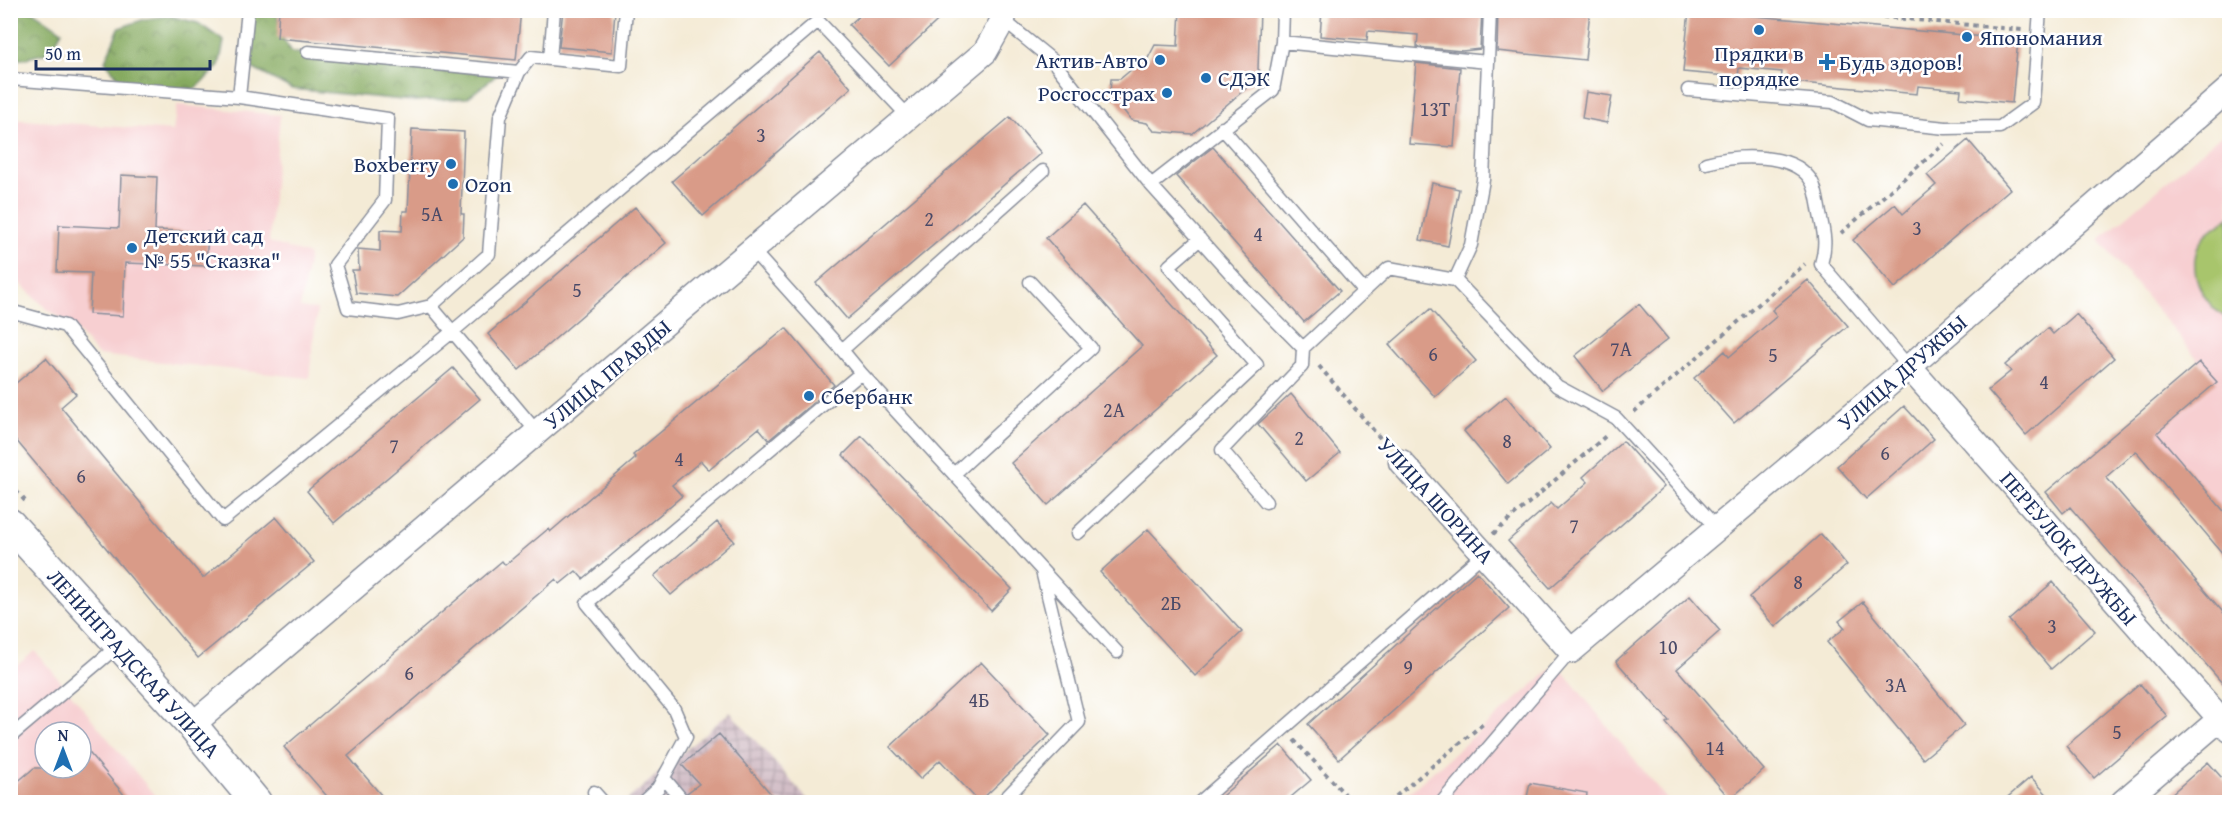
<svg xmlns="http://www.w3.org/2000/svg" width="2240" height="813" viewBox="0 0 2240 813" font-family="'Gentium Book Plus',serif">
<defs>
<pattern id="industrial-grid" width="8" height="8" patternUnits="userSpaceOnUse" patternTransform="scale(1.5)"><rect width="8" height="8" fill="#d2bdc6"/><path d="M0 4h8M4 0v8" fill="none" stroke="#aa9aa4"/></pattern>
<pattern id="forest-crowns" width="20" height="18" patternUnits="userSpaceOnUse" patternTransform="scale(1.5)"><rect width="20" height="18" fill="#86aa60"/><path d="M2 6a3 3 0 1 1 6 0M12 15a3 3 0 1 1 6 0" fill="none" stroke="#6d8b52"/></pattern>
</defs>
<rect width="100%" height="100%" fill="#fff"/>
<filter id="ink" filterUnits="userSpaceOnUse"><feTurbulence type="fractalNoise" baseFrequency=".0167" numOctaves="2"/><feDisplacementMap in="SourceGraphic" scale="12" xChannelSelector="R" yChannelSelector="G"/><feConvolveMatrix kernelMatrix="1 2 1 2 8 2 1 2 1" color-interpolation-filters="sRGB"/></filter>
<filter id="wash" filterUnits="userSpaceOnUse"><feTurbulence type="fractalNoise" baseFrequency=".008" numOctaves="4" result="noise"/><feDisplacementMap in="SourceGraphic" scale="24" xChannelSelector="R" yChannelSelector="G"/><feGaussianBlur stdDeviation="1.35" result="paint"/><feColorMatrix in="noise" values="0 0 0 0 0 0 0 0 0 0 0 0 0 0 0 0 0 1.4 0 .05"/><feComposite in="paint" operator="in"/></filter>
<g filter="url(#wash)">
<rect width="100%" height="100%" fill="#f4ebd6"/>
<path fill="#f7cfd1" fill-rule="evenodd" d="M 177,105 L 280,115 L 269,242 L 309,255 L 300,308 L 317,309 L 309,378 L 98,355 L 71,325 L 47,309 L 11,275 L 10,119 L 173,131 Z
M 2229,128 L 2229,517 L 2157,433 L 2216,381 L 2099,240 Z
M 35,651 L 68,690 L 160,802 L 11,802 L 11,670 ZM 45,732 L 81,732 L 81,768 L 45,768 Z
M 1557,664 L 1669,802 L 1398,802 Z"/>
<path fill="url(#industrial-grid)" d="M 730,712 L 810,802 L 625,802 Z"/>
<path fill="url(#forest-crowns)" stroke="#506c5f" stroke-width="1.5" d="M 276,10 L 281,36 L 292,52 L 330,59 L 498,74 L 467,98 L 413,101 L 292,89 L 242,63 L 246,11 Z
M 10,11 L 33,11 L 62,31 L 50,52 L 23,59 L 11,59 Z
M 170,16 L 198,23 L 224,41 L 219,66 L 195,89 L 126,87 L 105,61 L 119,28 L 145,19 Z"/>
<path fill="#a8c56c" stroke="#627a65" stroke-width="1.5" d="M 2229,217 L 2229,319 C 2202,306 2183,265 2203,238 C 2209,230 2222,223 2229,217 Z"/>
<g id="blocks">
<path fill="#d99b88" d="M 279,10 L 521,10 L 516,60 L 277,38 Z
M 563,10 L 615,10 L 612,52 L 559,47 Z
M 866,10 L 949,10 L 889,66 L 849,25 Z
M 1180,10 L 1260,10 L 1258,69 L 1263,74 L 1192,134 L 1154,131 L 1147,123 L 1131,120 L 1110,93 L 1111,79 L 1120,79 L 1132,69 L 1132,59 L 1147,60 L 1155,45 L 1178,46 Z
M 1322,10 L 1482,10 L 1480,49 L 1462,51 L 1417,47 L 1418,35 L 1368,31 L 1367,40 L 1320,36 Z
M 1498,10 L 1590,10 L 1585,60 L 1497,51 Z
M 1689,10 L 2018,40 L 2012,103 L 1960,98 L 1961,90 L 1918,86 L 1917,94 L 1781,81 L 1782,72 L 1739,68 L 1738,77 L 1683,72 Z
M 820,52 L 851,88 L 703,216 L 672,181 Z
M 1416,63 L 1460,68 L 1454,147 L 1409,144 Z
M 1586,92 L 1612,96 L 1607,123 L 1582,118 Z
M 1010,117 L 1041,153 L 847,319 L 816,283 Z
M 412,129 L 464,132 L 461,214 L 464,214 L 463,237 L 397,297 L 356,293 L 352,270 L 359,270 L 358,249 L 380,251 L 380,230 L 402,231 L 403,211 L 408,211 Z
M 1968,140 L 2010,189 L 1895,288 L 1853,240 L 1895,204 L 1903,214 L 1936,185 L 1927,175 Z
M 1213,147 L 1340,291 L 1304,322 L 1176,176 Z
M 121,175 L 157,177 L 155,230 L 208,232 L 206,266 L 125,263 L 123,316 L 89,314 L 91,273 L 57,272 L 59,225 L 119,228 Z
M 1432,183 L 1459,189 L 1448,246 L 1420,240 Z
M 1083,205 L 1217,355 L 1048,505 L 1011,463 L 1142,346 L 1046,238 Z
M 635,207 L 666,243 L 519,370 L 488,334 Z
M 1808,280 L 1848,326 L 1734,423 L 1694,378 L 1725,351 L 1729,357 L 1777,316 L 1772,310 Z
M 1639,304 L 1668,339 L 1603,391 L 1575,356 Z
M 1430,309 L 1476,361 L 1435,397 L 1389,345 Z
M 2076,314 L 2114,358 L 2026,435 L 1988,390 L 2011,371 L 2005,365 L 2048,328 L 2053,334 Z
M 786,328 L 834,385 L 769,440 L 759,428 L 709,470 L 701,461 L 672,485 L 682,496 L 583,579 L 576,571 L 560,584 L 556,579 L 348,756 L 387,802 L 332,802 L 284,747 L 502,561 L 505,565 L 548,529 L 550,532 L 636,458 L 633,455 Z
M 46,358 L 76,394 L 61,407 L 203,578 L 276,517 L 314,562 L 198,658 L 10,433 L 10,388 Z
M 2199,362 L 2217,382 L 2157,433 L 2229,517 L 2229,561 L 2136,451 L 2106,477 L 2229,619 L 2229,691 L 2070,507 L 2063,513 L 2046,492 Z
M 453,368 L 480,399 L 334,523 L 307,491 Z
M 1291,394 L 1340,453 L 1306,481 L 1258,424 Z
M 1506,396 L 1550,449 L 1508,484 L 1464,431 Z
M 1904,406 L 1934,439 L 1866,499 L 1837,466 Z
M 862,436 L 1012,589 L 991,611 L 843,455 Z
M 1623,441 L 1664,487 L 1550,588 L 1508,541 L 1551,503 L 1557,509 L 1588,482 L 1583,477 Z
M 717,522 L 734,541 L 671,595 L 654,576 Z
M 1148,529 L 1242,632 L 1195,676 L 1100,572 Z
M 1821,534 L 1847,565 L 1775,627 L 1749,597 Z
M 1477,572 L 1509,608 L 1339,759 L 1308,724 Z
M 2053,582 L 2095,631 L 2051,669 L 2009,620 Z
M 1690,596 L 1720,631 L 1677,669 L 1764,770 L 1730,799 L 1666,723 L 1669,721 L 1616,661 Z
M 1863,602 L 1964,725 L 1923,759 L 1827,642 L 1845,628 L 1839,621 Z
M 981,662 L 1050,735 L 979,802 L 940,760 L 920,779 L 890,747 Z
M 2140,684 L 2167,716 L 2094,778 L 2066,746 Z
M 719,734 L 778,802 L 692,802 L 687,793 L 699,784 L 682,765 Z
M 81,743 L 130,802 L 10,802 L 10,788 L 34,768 L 81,768 Z
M 1281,745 L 1311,780 L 1285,802 L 1215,802 Z
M 2208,762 L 2229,786 L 2229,802 L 2162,802 Z
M 2031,777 L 2054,802 L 2002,802 Z
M 1530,783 L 1587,793 L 1586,802 L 1526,802 Z"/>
</g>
</g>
<g filter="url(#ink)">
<use href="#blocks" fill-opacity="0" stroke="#888d9a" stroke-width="1.5"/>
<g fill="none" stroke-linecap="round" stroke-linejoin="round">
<g stroke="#888d9a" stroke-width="15">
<path id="service" d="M 554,10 L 550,59 L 621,66 L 626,10
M 1003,20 L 1052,60 L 1151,185 L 1242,286 L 1303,348
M 1282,42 L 1283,10
M 308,52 L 519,72 L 531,57 L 550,59
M 1488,62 L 1490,10
M 519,72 L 500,117 L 489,254 L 431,306 L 537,432
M 10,79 L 239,97 L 248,10
M 1688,90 L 1833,102 L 1868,120 L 1946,128 L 2000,127 L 2033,103 L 2040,10
M 239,97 L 388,119 L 385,200 L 335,265 L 348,308 L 398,314 L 431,306
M 1222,128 L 1364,291
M 1706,163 C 1736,155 1795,151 1812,182 C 1817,191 1818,204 1820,214 C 1824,234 1827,243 1821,264 L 1909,367
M 1151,185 L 1273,90 L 1282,42 L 1488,62 L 1483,180 L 1471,245 L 1455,280
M 753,251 L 842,350 L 1043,171
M 10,311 L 65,326 L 223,520 L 452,332 L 818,21 L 909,117
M 861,373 L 1117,652
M 954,474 L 1091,348 L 1030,282
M 1266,502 L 1222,450 L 1302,366 L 1303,348 L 1389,268 L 1455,280 L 1557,386 L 1616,418 L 1717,528
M 1078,533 L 1257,365 L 1169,266 L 1200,239
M 10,737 L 119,645
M 664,778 L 684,802
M 594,792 L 603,802
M 643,802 L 658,788 L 686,737 L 674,709 L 587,603 L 861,373 L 842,350
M 1002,802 L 1079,722 L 1042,571
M 1200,802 L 1483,554
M 1442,802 L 1571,651"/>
</g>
<g stroke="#888d9a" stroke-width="27">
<path id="minor" d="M 1909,367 L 2230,730
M 1401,462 L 1571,651 L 1909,367 L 2230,88
M 192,725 L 985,52 L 1003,20 L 1005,10
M 2123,802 L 2220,719"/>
</g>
<g stroke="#888d9a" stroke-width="33">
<path id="tertiary" d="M 10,524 L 192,725 L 256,802"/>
</g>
<path stroke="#888d9a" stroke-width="4" stroke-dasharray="4.5 4.5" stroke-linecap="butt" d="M 1811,10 L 2022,30
M 2198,10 L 2230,14
M 1841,233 L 1944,144
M 1319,366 L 1386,445
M 1634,412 L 1805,264
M 10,484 L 26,502
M 1493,534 L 1608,434
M 1294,740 L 1352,802
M 1389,802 L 1483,724"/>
<use href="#service" stroke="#fff" stroke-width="12"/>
<use href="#minor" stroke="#fff" stroke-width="24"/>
<use href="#tertiary" stroke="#fff" stroke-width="30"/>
</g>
</g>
<g fill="#1f6fb2" stroke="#fff" stroke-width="2">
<circle cx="1759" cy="30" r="6"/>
<circle cx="1967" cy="37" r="6"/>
<circle cx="1160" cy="60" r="6"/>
<path d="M1824 53h6v6h6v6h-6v6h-6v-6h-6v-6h6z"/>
<circle cx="1206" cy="78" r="6"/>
<circle cx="1167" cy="93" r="6"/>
<circle cx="451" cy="164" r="6"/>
<circle cx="453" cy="184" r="6"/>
<circle cx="132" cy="248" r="6"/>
<circle cx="809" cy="396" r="6"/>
</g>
<g text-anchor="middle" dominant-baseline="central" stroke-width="5" stroke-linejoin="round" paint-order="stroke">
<g font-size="20" fill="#4a4a68">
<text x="1435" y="108">13Т</text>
<text x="761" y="134">3</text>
<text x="432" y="213">5А</text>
<text x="929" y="218">2</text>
<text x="1917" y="227">3</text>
<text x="1258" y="233">4</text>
<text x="577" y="289">5</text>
<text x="1621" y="348">7А</text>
<text x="1433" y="353">6</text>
<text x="1773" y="354">5</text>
<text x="2044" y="381">4</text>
<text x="1114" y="409">2А</text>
<text x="1299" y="437">2</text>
<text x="1507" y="440">8</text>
<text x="394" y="445">7</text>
<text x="1885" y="452">6</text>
<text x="679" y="458">4</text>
<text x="81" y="475">6</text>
<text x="1574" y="525">7</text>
<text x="1798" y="581">8</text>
<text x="1171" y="602">2Б</text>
<text x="2052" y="625">3</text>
<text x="1668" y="646">10</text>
<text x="1408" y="666">9</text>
<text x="409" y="672">6</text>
<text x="1896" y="684">3А</text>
<text x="979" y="699">4Б</text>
<text x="2117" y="731">5</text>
<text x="1715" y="747">14</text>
</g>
<g font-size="22" fill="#1b2f5e" stroke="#fff" text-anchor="start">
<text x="1979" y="37">Япономания</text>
<text x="1759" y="53" text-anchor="middle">Прядки в<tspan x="1759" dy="25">порядке</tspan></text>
<text x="1148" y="60" text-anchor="end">Актив-Авто</text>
<text x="1839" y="62">Будь здоров!</text>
<text x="1218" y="78">СДЭК</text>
<text x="1155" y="93" text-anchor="end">Росгосстрах</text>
<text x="439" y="164" text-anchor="end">Boxberry</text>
<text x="465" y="184">Ozon</text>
<text x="144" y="235">Детский сад<tspan x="144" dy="25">№ 55 "Сказка"</tspan></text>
<text x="821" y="396">Сбербанк</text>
</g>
<g font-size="22" fill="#1b2f5e" stroke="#fff">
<text transform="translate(1902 372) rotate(-41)">УЛИЦА ДРУЖБЫ</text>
<text transform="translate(607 374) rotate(-40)">УЛИЦА ПРАВДЫ</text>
<text transform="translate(1436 500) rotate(48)">УЛИЦА ШОРИНА</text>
<text transform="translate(2069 548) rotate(49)">ПЕРЕУЛОК ДРУЖБЫ</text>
<text transform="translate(134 663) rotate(48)">ЛЕНИНГРАДСКАЯ УЛИЦА</text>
</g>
</g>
<rect width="2240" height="813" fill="none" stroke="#fff" stroke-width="36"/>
<g transform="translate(63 750)"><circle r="28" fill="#ffffff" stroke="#a4acbf" stroke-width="1.5"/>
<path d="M0-4.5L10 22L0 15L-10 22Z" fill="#1f6fb2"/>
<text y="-9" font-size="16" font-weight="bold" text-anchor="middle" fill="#1b2f5e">N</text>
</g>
<path d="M36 60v9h174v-9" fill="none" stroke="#1b2f5e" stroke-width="3"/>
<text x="45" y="60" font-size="18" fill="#1b2f5e" stroke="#ffffff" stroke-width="4.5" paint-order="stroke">50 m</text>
</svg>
